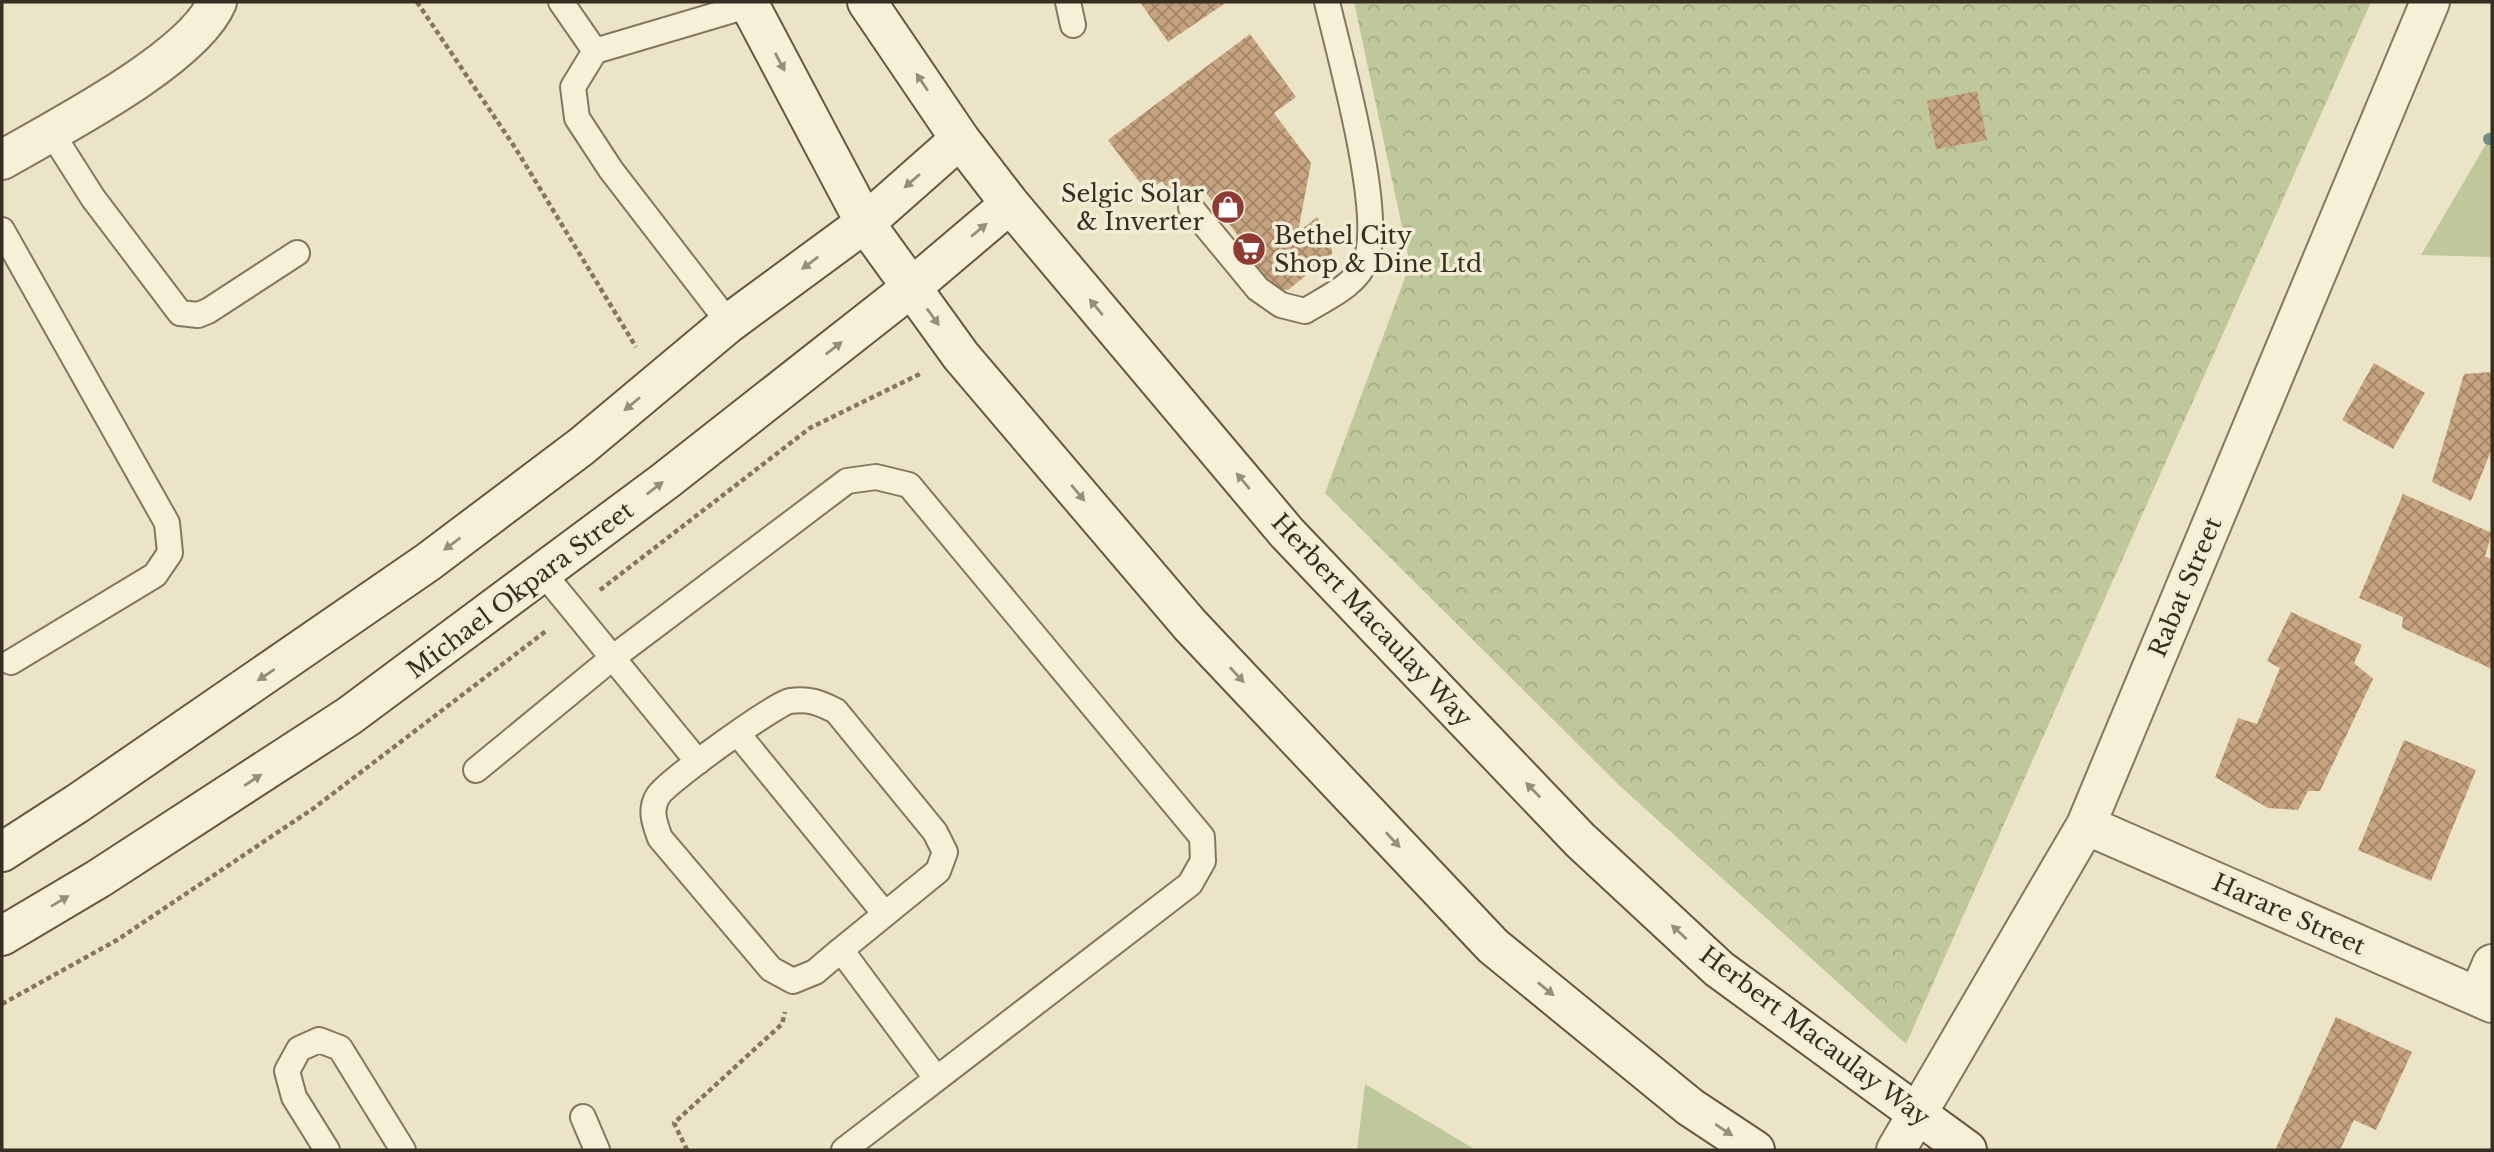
<svg xmlns="http://www.w3.org/2000/svg" width="2494" height="1152" viewBox="0 0 2494 1152" font-family="'Libre Baskerville',serif">
<defs>
<pattern id="park-crowns" width="20" height="18" patternUnits="userSpaceOnUse" patternTransform="scale(1.75)"><rect width="20" height="18" fill="#bfc89b"/><path d="M2 6a3 3 0 1 1 6 0M12 15a3 3 0 1 1 6 0" fill="none" stroke="#a5ac85"/></pattern>
<pattern id="building-cross-hatch" width="8" height="8" patternUnits="userSpaceOnUse" patternTransform="scale(1.75)"><rect width="8" height="8" fill="#c6a480"/><path d="M0 0l8 8M0 8l8-8" fill="none" stroke="#a28668"/></pattern>
</defs>
<rect width="100%" height="100%" fill="#ebe4c7"/>
<path fill="#bfc89b" d="M 2492,129 L 2492,257 L 2421,255 L 2489,139 Z
M 1365,1084 L 1476,1150 L 1357,1150 Z"/>
<path fill="url(#park-crowns)" d="M 1354,2 L 2371,2 L 1906,1044 L 1621,787 L 1325,493 L 1410,264 Z"/>
<g fill="none" stroke-linecap="round" stroke-linejoin="round">
<path stroke="#6f8d88" stroke-width="12" d="M 2489,139 L 2492,139"/>
</g>
<path fill="url(#building-cross-hatch)" d="M 1140,2 L 1227,2 L 1168,42 Z
M 1250,34 L 1296,97 L 1274,113 L 1311,163 L 1298,232 L 1317,217 L 1330,235 L 1332,254 L 1288,290 L 1262,287 L 1235,250 L 1244,244 L 1204,190 L 1182,207 L 1162,181 L 1147,192 L 1108,140 Z
M 1977,91 L 1987,140 L 1936,149 L 1927,101 Z
M 2374,363 L 2425,393 L 2393,449 L 2342,420 Z
M 2492,372 L 2492,448 L 2471,501 L 2432,482 L 2464,374 Z
M 2403,494 L 2492,533 L 2485,556 L 2492,560 L 2492,669 L 2402,628 L 2403,617 L 2359,598 Z
M 2291,612 L 2362,645 L 2354,663 L 2373,679 L 2320,791 L 2308,791 L 2298,810 L 2268,808 L 2215,777 L 2238,718 L 2257,724 L 2280,668 L 2267,661 Z
M 2404,740 L 2476,770 L 2431,881 L 2358,850 Z
M 2336,1017 L 2412,1052 L 2376,1130 L 2354,1120 L 2340,1150 L 2275,1150 Z"/>
<g fill="none" stroke-linecap="round" stroke-linejoin="round">
<g stroke="#85765e" stroke-width="28">
<path id="service" d="M 561,2 L 595,51 L 573,87 L 577,118 L 611,170 L 729,323
M 1068,2 L 1073,25
M 595,51 L 750,5
M 51,132 L 93,198 L 180,313 L 198,315 L 208,311 L 297,253
M 1191,208 L 1258,289 L 1281,305 L 1305,311 C 1326,298 1357,285 1366,260 C 1384,213 1340,57 1327,2
M 2,230 L 167,523 L 170,553 L 155,575 L 11,662
M 544,574 L 698,762
M 738,734 L 885,914
M 476,770 L 611,659 L 847,481 L 876,477 L 909,485 L 1202,837 L 1203,861 L 1190,884 L 844,1150
M 841,950 L 815,972 L 793,981 L 771,969 L 660,838 C 655,824 649,810 658,796 C 666,782 775,704 790,701 C 809,698 820,703 836,711 L 935,832 L 945,852 L 938,871 L 841,950 L 936,1078
M 583,1117 L 597,1150
M 327,1150 L 294,1097 L 287,1071 L 299,1049 L 319,1040 L 340,1048 L 403,1150"/>
</g>
<g stroke="#85765e" stroke-width="42">
<path id="minor" d="M 2,160 C 57,128 193,59 217,2
M 2086,825 L 2492,1003
M 2478,997 L 2492,964
M 1896,1150 L 2086,825 L 2430,2"/>
</g>
<g stroke="#675741" stroke-width="42">
<path id="secondary" d="M 748,2 L 865,223 L 961,356 L 1190,625 L 1493,946 L 1690,1107 L 1755,1150
M 867,2 L 960,139 L 1010,204 L 1287,533 L 1580,840 L 1719,969 L 1967,1150
M 2,852 L 78,803 L 428,562 L 582,446 L 729,323 L 865,223 L 960,139
M 2,936 L 98,879 L 349,716 L 665,481 L 912,287 L 1010,204"/>
</g>
<path stroke="#85765e" stroke-width="4.5" stroke-dasharray="5 3.5" stroke-linecap="butt" d="M 417,2 L 516,149 L 636,347
M 600,590 L 810,428 L 922,373
M 2,1004 L 117,940 L 314,808 L 546,631
M 687,1150 L 674,1123 L 782,1024 L 785,1012"/>
<use href="#service" stroke="#f6f0d9" stroke-width="24"/>
<use href="#minor" stroke="#f6f0d9" stroke-width="38"/>
<use href="#secondary" stroke="#f6f0d9" stroke-width="38"/>
</g>
<defs><path id="oneway-solid" d="M-6-.8H1V-3.2L6.5 0L1 3.2V.8H-6Z" transform="scale(1.75)"/></defs>
<g fill="#968e7c">
<use href="#oneway-solid" transform="translate(780 62) rotate(62)"/>
<use href="#oneway-solid" transform="translate(922 82) rotate(-124)"/>
<use href="#oneway-solid" transform="translate(912 181) rotate(139)"/>
<use href="#oneway-solid" transform="translate(979 230) rotate(-40)"/>
<use href="#oneway-solid" transform="translate(810 263) rotate(143)"/>
<use href="#oneway-solid" transform="translate(1096 307) rotate(-130)"/>
<use href="#oneway-solid" transform="translate(933 317) rotate(54)"/>
<use href="#oneway-solid" transform="translate(834 348) rotate(-38)"/>
<use href="#oneway-solid" transform="translate(632 404) rotate(140)"/>
<use href="#oneway-solid" transform="translate(1243 481) rotate(-130)"/>
<use href="#oneway-solid" transform="translate(655 488) rotate(-38)"/>
<use href="#oneway-solid" transform="translate(1078 493) rotate(50)"/>
<use href="#oneway-solid" transform="translate(452 544) rotate(143)"/>
<use href="#oneway-solid" transform="translate(266 675) rotate(146)"/>
<use href="#oneway-solid" transform="translate(1237 675) rotate(47)"/>
<use href="#oneway-solid" transform="translate(253 780) rotate(-33)"/>
<use href="#oneway-solid" transform="translate(1533 790) rotate(-134)"/>
<use href="#oneway-solid" transform="translate(1393 840) rotate(47)"/>
<use href="#oneway-solid" transform="translate(60 901) rotate(-31)"/>
<use href="#oneway-solid" transform="translate(1679 932) rotate(-137)"/>
<use href="#oneway-solid" transform="translate(1546 989) rotate(39)"/>
<use href="#oneway-solid" transform="translate(1724 1130) rotate(34)"/>
</g>
<defs>
<g id="shop-disc" transform="scale(1.75)"><circle r="9.5" fill="#8f3a32" stroke="#f3edd6"/><path d="M-5-2.5h2.3a2.7 3.5 0 0 1 5.4 0H5L5.5 6h-11ZM-1.5-2.5h3a1.5 2.3 0 0 0-3 0Z" fill="#fff"/></g>
<g id="supermarket-disc" transform="scale(1.75)"><circle r="9.5" fill="#8f3a32" stroke="#f3edd6"/><path d="M-6-5.5h2.5l.6 2H6L4.5 2H-2.5L-4.4-4H-6ZM-1.5 3.2a1.3 1.3 0 1 0 .1 0ZM3 3.2a1.3 1.3 0 1 0 .1 0Z" fill="#fff"/></g>
</defs>
<g fill-rule="evenodd">
<use href="#shop-disc" x="1228" y="207"/>
<use href="#supermarket-disc" x="1249" y="249"/>
</g>
<g text-anchor="middle" dominant-baseline="central" stroke-width="7" stroke-linejoin="round" paint-order="stroke">
<g font-size="24" fill="#372d20" stroke="#f3edd6" text-anchor="end">
<text x="1204" y="193">Selgic Solar<tspan x="1204" dy="28">&amp; Inverter</tspan></text>
<text x="1274" y="235" text-anchor="start">Bethel City<tspan x="1274" dy="28">Shop &amp; Dine Ltd</tspan></text>
</g>
<g font-size="24" fill="#372d20" stroke="#f3edd6">
<text transform="translate(2185 587) rotate(-67)">Rabat Street</text>
<text transform="translate(520 590) rotate(-37)">Michael Okpara Street</text>
<text transform="translate(1372 620) rotate(47)">Herbert Macaulay Way</text>
<text transform="translate(2289 914) rotate(24)">Harare Street</text>
<text transform="translate(1815 1036) rotate(37)">Herbert Macaulay Way</text>
</g>
</g>
<rect width="2494" height="1152" fill="none" stroke="#372d20" stroke-width="7"/>
</svg>
